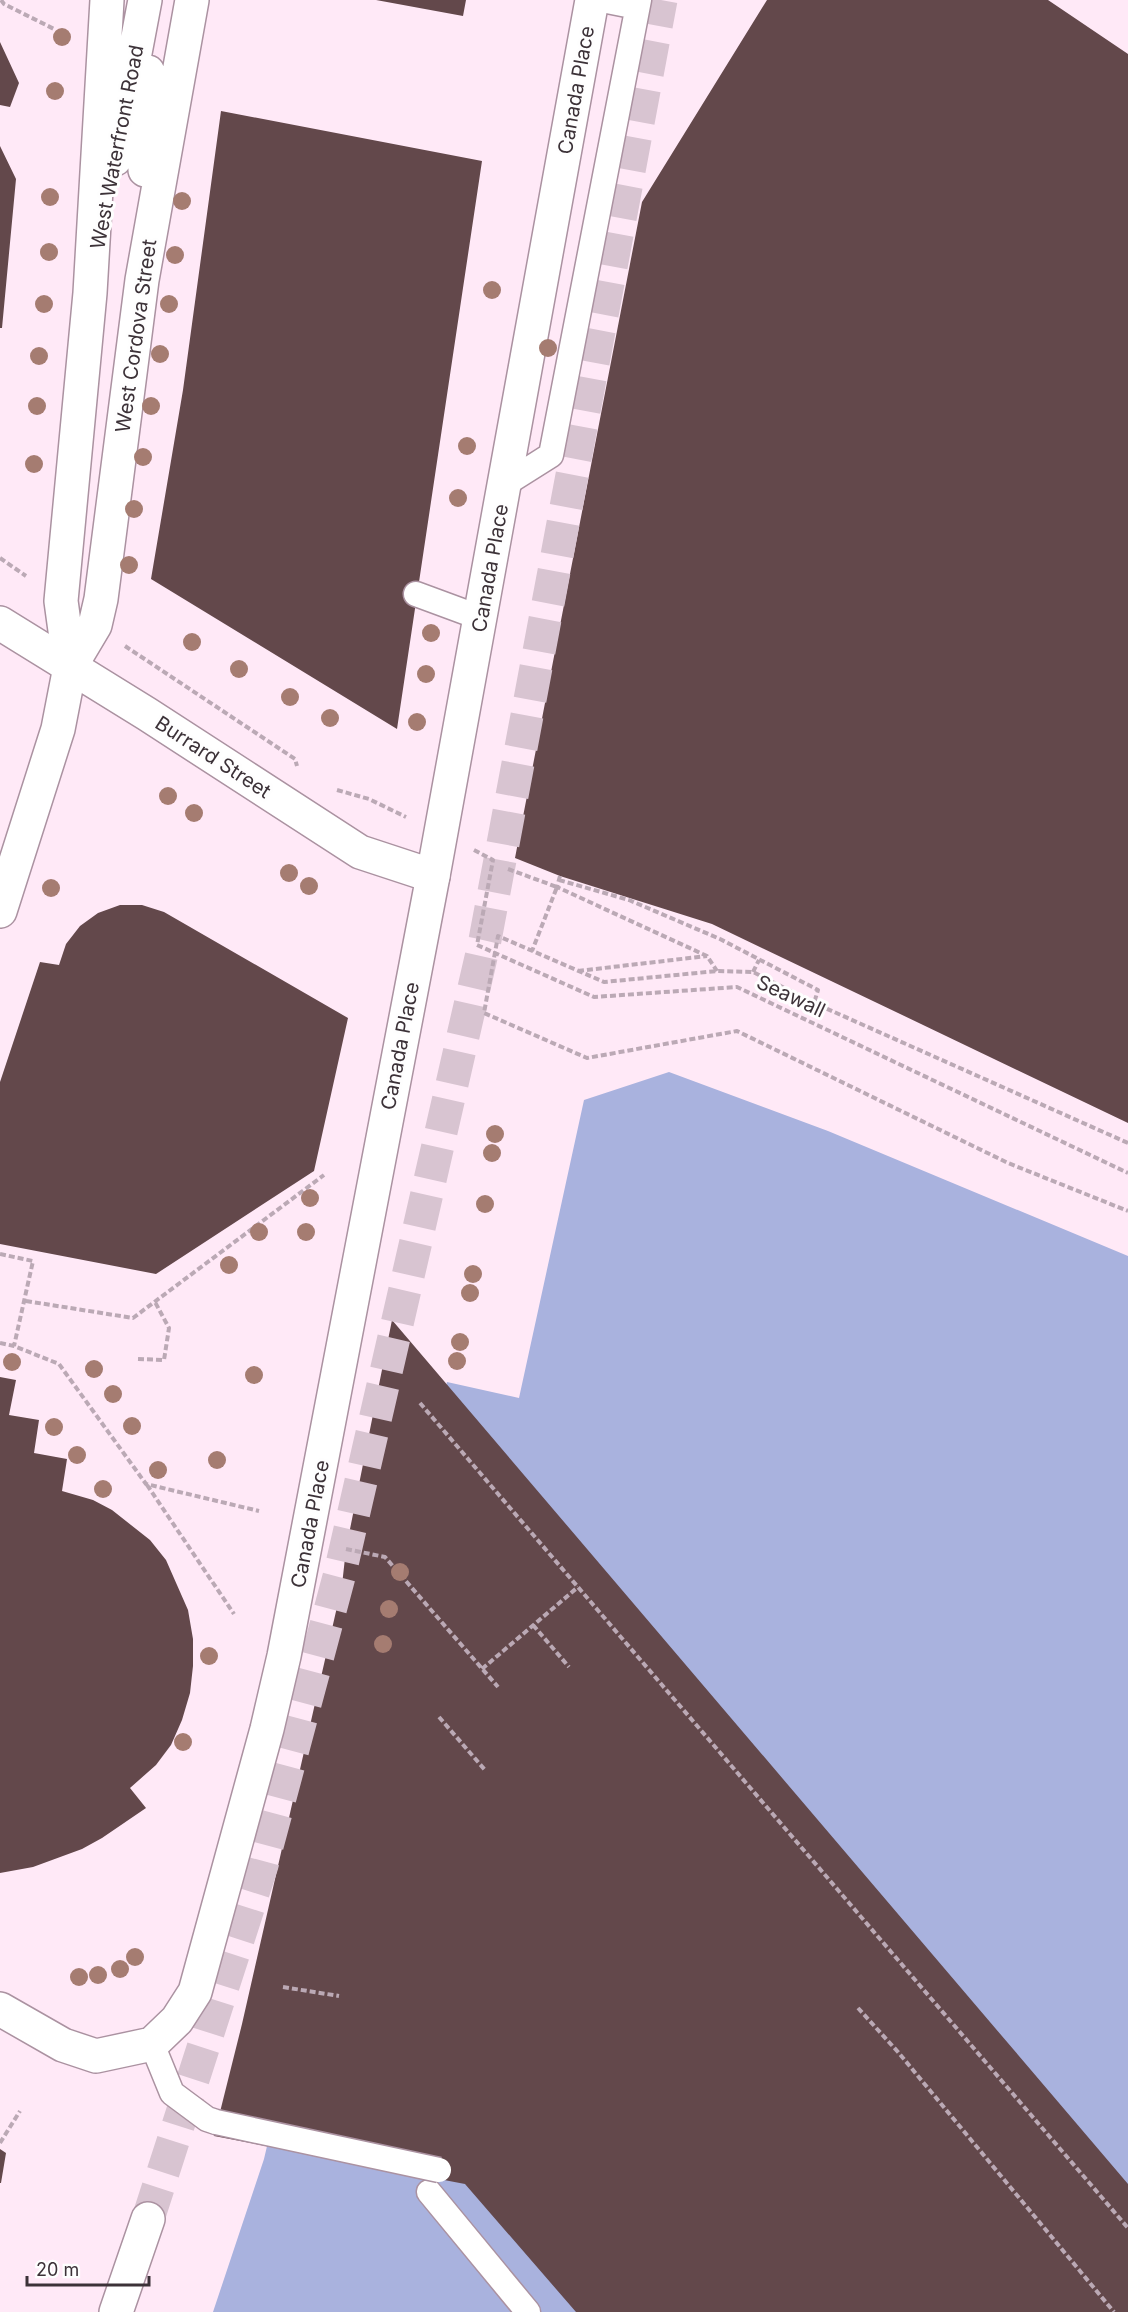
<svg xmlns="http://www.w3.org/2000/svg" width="1128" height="2312" viewBox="0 0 1128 2312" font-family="Inter,sans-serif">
<rect width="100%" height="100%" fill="#ffe9f7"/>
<path fill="#a9b2de" d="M 669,1072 L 828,1131 L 1128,1256 L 1128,2312 L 213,2312 L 264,2159 L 447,1382 L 519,1398 L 584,1100 Z"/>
<path fill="#63484b" d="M 376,0 L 466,0 L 463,16 Z
M 767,0 L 1048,0 L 1128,54 L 1128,1123 L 712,924 L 560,876 L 515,858 L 642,202 Z
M 0,42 L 19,83 L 10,107 L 0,105 Z
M 221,111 L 482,161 L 397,729 L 151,579 L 183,390 Z
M 0,146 L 16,179 L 2,328 L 0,328 Z
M 120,905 L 142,905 L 164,912 L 348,1018 L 314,1171 L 156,1274 L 0,1244 L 0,1082 L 40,962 L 59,965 L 66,944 L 80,926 L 98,913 Z
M 392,1320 L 1128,2184 L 1128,2312 L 576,2312 L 465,2184 L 214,2136 L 242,2024 L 342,1585 L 346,1549 Z
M 0,1377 L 16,1380 L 9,1415 L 39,1420 L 34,1453 L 67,1459 L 62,1491 L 93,1500 L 112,1510 L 150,1540 L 166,1560 L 188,1610 L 193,1639 L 193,1666 L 190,1693 L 182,1720 L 171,1745 L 156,1765 L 130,1788 L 146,1808 L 102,1838 L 82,1849 L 33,1867 L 0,1873 Z
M 0,2149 L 6,2153 L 1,2183 L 0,2183 Z"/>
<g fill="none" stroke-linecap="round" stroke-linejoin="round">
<path stroke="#d8c4d1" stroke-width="33" stroke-dasharray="33 16" stroke-linecap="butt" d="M 148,2219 L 262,1865 L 340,1573 L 485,940 L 661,0"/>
<g stroke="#ab92a1" stroke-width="27">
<path id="service" d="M 602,0 L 637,7
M 505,484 L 551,455 L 639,0
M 416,594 L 481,618
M 152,2044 L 172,2093 L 207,2119 L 216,2122
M 429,2192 L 528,2312"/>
</g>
<g stroke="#ab92a1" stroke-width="36">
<path id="minor" d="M 115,159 L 145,0
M 145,170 L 148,72
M 70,667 L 95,625 L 101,599 L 142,280 L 192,0
M 70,667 L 61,601 L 90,293 L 107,0
M 433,876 L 592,0
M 116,2312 L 148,2219"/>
</g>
<g stroke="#ab92a1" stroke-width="36">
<path id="tertiary" d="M 0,623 L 147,714 L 360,852 L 433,876 L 284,1656 L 267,1729 L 195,1992 L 177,2020 L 152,2044 L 96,2056 L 63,2045 L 0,2009
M 0,911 L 58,729 L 70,667"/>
</g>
<path stroke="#bba9b5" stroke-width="4" stroke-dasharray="6 3" stroke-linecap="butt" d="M 1,0 L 4,4 L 54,29
M 0,558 L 26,576
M 125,646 L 295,759 L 297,766
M 337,790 L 369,799 L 406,817
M 474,850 L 493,860 L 477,945 L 594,997 L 737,987 L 1128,1173
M 508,869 L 557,887 L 532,951
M 560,876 L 557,887 L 707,956 L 717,971
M 559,880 L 629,900 L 720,939 L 818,990 L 814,1003
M 578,971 L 707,956
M 753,972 L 759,960
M 1128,1143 L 814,1003 L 753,972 L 717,971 L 604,982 L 498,936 L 484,1013 L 587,1058 L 737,1031 L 1008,1163 L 1128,1211
M 0,1254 L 33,1261 L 14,1346
M 26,1301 L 133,1318 L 324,1175
M 0,1343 L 14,1346 L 59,1364 L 146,1484 L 259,1511
M 138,1359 L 164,1360 L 169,1328 L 155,1302
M 420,1403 L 1128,2228
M 147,1485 L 234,1614
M 346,1549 L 385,1557 L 498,1687
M 533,1625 L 569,1667
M 482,1669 L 578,1587
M 439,1717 L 485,1770
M 283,1987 L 339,1996
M 858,2008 L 898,2052 L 1114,2312
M 0,2143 L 20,2111"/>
<use href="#service" stroke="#fff" stroke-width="24"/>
<use href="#minor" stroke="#fff" stroke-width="33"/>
<use href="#tertiary" stroke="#fff" stroke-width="33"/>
<g stroke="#ab92a1" stroke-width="27" stroke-linecap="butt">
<path id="service-bridge" d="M 216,2122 L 439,2170"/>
</g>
<use href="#service-bridge" stroke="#fff" stroke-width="24"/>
</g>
<g fill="#a57c71">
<circle cx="62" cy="37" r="9"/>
<circle cx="55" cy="91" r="9"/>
<circle cx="50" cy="197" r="9"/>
<circle cx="182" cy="201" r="9"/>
<circle cx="49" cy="252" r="9"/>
<circle cx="175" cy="255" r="9"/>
<circle cx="492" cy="290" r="9"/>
<circle cx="44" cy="304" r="9"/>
<circle cx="169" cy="304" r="9"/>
<circle cx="548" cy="348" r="9"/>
<circle cx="160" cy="354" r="9"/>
<circle cx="39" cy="356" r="9"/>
<circle cx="37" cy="406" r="9"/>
<circle cx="151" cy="406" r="9"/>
<circle cx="467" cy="446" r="9"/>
<circle cx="143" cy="457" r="9"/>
<circle cx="34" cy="464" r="9"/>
<circle cx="458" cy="498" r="9"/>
<circle cx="134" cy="509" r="9"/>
<circle cx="129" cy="565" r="9"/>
<circle cx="431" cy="633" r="9"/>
<circle cx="192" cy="642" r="9"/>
<circle cx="239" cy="669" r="9"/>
<circle cx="426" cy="674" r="9"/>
<circle cx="290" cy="697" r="9"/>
<circle cx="330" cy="718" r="9"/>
<circle cx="417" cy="722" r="9"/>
<circle cx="168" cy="796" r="9"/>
<circle cx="194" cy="813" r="9"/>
<circle cx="289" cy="873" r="9"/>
<circle cx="309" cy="886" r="9"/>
<circle cx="51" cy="888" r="9"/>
<circle cx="495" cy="1134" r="9"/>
<circle cx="492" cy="1153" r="9"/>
<circle cx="310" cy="1198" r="9"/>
<circle cx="485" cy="1204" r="9"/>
<circle cx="259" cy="1232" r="9"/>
<circle cx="306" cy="1232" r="9"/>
<circle cx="229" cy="1265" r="9"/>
<circle cx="473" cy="1274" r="9"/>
<circle cx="470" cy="1293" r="9"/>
<circle cx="460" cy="1342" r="9"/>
<circle cx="457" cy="1361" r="9"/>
<circle cx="12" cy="1362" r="9"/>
<circle cx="94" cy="1369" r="9"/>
<circle cx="254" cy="1375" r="9"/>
<circle cx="113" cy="1394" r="9"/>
<circle cx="132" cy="1426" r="9"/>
<circle cx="54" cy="1427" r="9"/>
<circle cx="77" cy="1455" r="9"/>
<circle cx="217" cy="1460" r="9"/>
<circle cx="158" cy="1470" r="9"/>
<circle cx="103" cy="1489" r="9"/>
<circle cx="400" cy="1572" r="9"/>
<circle cx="389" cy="1609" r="9"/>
<circle cx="383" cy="1644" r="9"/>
<circle cx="209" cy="1656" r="9"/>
<circle cx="183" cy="1742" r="9"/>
<circle cx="135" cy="1957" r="9"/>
<circle cx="120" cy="1969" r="9"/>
<circle cx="98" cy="1975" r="9"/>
<circle cx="79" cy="1977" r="9"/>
</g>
<g text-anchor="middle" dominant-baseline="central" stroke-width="6" stroke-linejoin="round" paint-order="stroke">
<g font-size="20" fill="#3c3238" stroke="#fefefe">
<text transform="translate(576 90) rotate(-80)">Canada Place</text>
<text transform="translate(117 147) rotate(-79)">West Waterfront Road</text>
<text transform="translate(136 336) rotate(-82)">West Cordova Street</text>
<text transform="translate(490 568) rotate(-80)">Canada Place</text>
<text transform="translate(213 757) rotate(33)">Burrard Street</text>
<text transform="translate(791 996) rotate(25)">Seawall</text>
<text transform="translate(400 1046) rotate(-79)">Canada Place</text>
<text transform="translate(310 1524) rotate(-79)">Canada Place</text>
</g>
</g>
<path d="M27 2276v9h122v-9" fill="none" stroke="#3c3238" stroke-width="3"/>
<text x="36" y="2276" font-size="18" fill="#3c3238" stroke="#fefefe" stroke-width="4.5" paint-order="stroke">20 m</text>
</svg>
